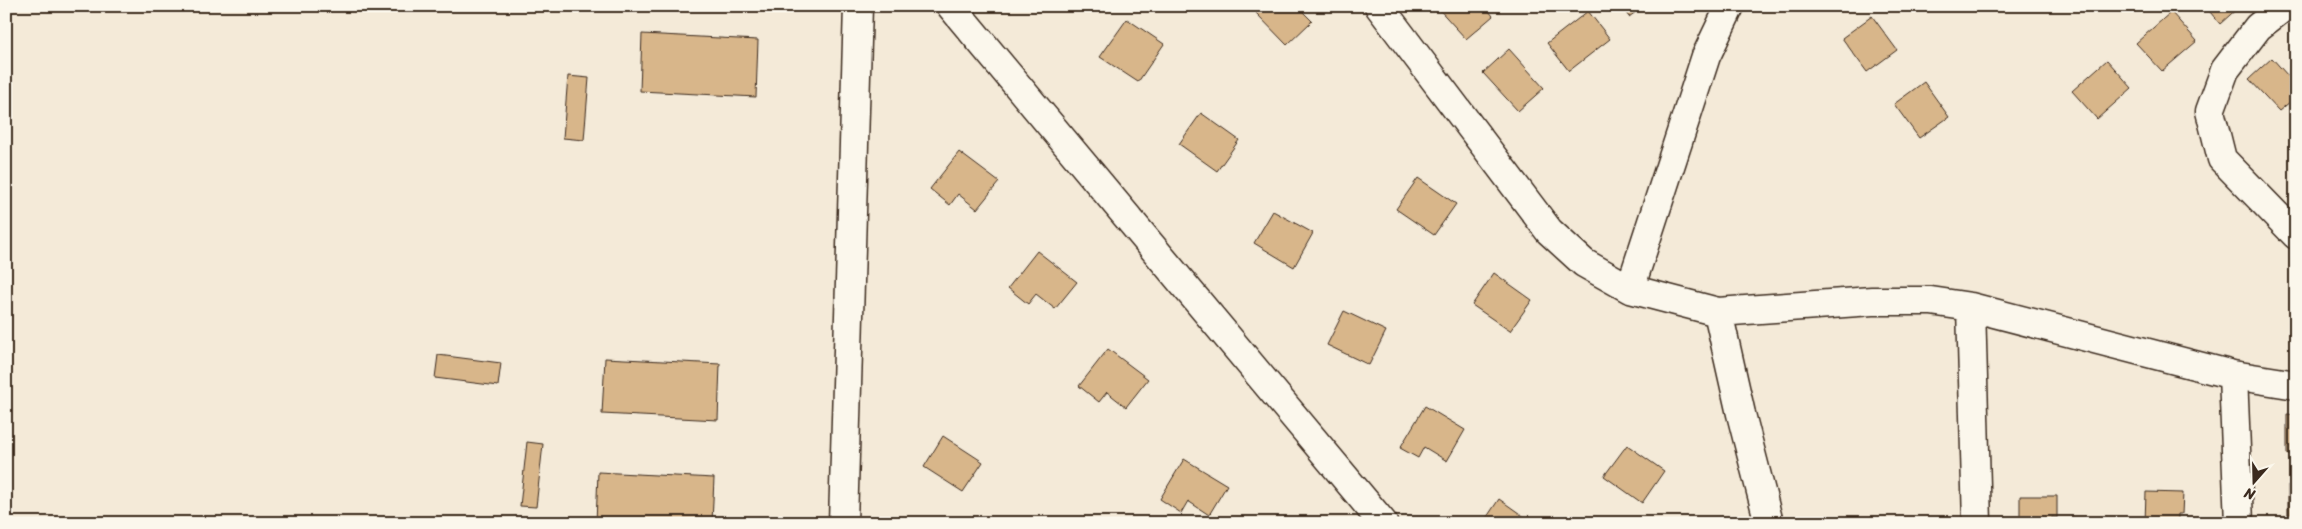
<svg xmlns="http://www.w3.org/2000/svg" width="2302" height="529" viewBox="0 0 2302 529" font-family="Sriracha,sans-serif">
<rect width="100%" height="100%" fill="#f4ead8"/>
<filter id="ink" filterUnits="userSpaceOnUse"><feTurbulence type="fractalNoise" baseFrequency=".02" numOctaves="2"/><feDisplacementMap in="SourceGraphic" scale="10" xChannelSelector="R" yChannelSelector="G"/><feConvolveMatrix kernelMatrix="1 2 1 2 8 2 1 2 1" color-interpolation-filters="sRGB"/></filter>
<g filter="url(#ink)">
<path fill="#d8b68a" stroke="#3b2a1e" d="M 1263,6 L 1297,6 L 1312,21 L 1287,45 L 1256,13 Z
M 1436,6 L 1485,6 L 1493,16 L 1466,39 Z
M 1621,6 L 1644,6 L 1629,17 Z
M 2205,6 L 2240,6 L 2220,24 Z
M 1588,11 L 1610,39 L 1569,71 L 1547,43 Z
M 2171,12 L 2197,41 L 2162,71 L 2136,43 Z
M 1872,16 L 1897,50 L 1867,72 L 1842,38 Z
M 1127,19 L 1164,44 L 1138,82 L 1100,57 Z
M 642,34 L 758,40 L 756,97 L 640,91 Z
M 1509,49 L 1544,88 L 1518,111 L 1483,73 Z
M 2272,58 L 2296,85 L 2296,97 L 2279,111 L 2249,79 Z
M 2107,60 L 2132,88 L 2097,119 L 2072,91 Z
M 568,76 L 589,78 L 584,140 L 563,138 Z
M 1924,82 L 1949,117 L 1919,138 L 1894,104 Z
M 1201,113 L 1239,140 L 1217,171 L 1179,144 Z
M 959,152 L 999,182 L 977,209 L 958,194 L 950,205 L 930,189 Z
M 1418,178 L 1456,204 L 1434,235 L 1396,209 Z
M 1273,211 L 1313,233 L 1294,267 L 1254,243 Z
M 1037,251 L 1077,282 L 1055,309 L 1036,294 L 1028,304 L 1008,288 Z
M 1494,273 L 1532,300 L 1510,331 L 1472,305 Z
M 1344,311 L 1386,331 L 1369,365 L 1327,345 Z
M 1108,349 L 1148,379 L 1126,407 L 1107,392 L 1099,402 L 1079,386 Z
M 438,355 L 501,363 L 498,386 L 435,378 Z
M 605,358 L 720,364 L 718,420 L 602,414 Z
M 1425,406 L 1465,430 L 1447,461 L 1424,447 L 1418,458 L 1400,448 Z
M 2287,414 L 2296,415 L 2296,454 L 2287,454 Z
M 943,436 L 983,462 L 963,492 L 924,467 Z
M 527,442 L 543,444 L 536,507 L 520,506 Z
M 1627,445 L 1664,471 L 1642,503 L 1604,476 Z
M 1184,459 L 1227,485 L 1209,515 L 1188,501 L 1181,513 L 1160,499 Z
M 598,472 L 714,478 L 712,523 L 596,523 Z
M 2288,486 L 2296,486 L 2296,523 L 2288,523 Z
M 2146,492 L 2183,493 L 2182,514 L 2178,514 L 2178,523 L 2145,523 Z
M 2020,496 L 2057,496 L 2057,518 L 2052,517 L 2052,523 L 2020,523 Z
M 1499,499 L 1533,523 L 1483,523 Z"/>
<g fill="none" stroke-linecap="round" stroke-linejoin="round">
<g stroke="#3b2a1e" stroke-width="31">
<path id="minor" d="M 951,6 L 1383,523
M 1379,6 L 1549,231 L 1584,263 L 1630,289 L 1718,312 L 1872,301 L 1931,301 L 1971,307 L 2233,375 L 2296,385
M 2285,6 L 2258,27 L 2225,70 L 2210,111 L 2222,159 L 2296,235
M 1630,289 L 1706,56 L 1730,6
M 1971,307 L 1977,523
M 1718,312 L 1741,414 L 1769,523
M 2233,375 L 2239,523
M 843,523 L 858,6"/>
</g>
<use href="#minor" stroke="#fbf7ec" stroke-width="28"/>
</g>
</g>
<rect width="2302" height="529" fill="none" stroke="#fbf7ec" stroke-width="25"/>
<rect x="12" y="12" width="2277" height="504" fill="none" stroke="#3b2a1e" stroke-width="2" filter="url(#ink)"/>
<g transform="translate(2254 482) rotate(200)" stroke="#fbf7ec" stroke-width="4" paint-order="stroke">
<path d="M0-4L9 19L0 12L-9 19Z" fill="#3b2a1e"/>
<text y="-8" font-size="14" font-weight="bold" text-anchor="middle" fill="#3b2a1e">N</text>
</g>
</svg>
